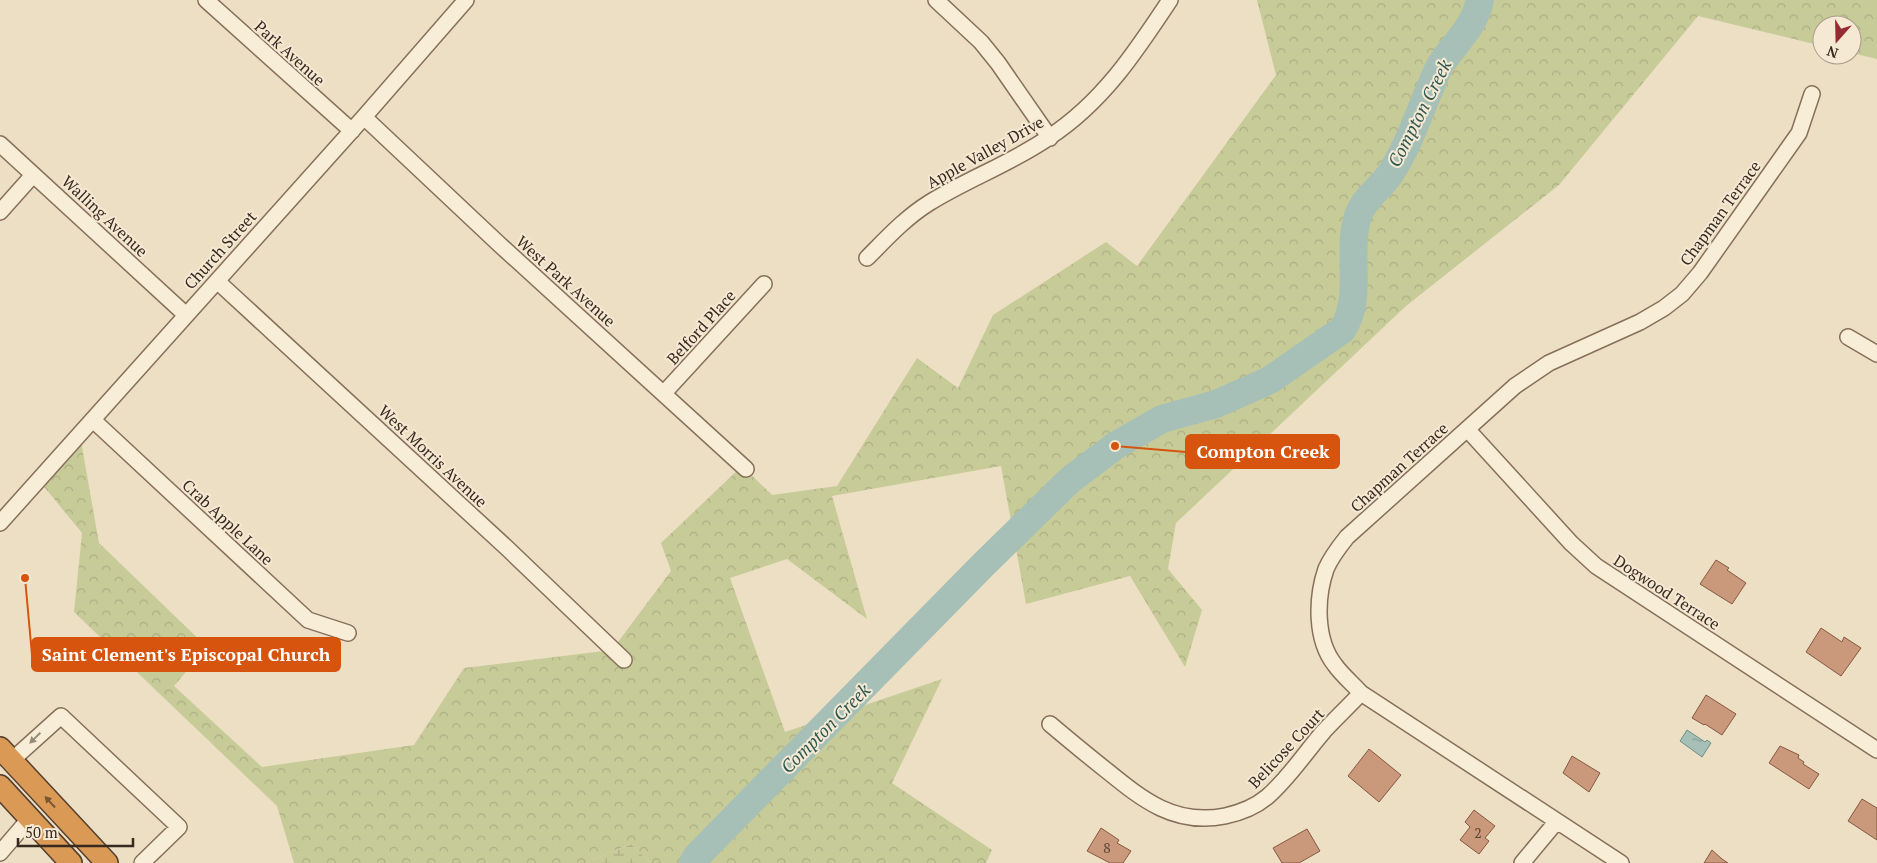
<svg xmlns="http://www.w3.org/2000/svg" width="1877" height="863" viewBox="0 0 1877 863" font-family="'PT Serif',serif">
<defs>
<pattern id="forest-crowns" width="20" height="18" patternUnits="userSpaceOnUse" patternTransform="scale(1.25)"><rect width="20" height="18" fill="#c7cb98"/><path d="M2 6a3 3 0 1 1 6 0M12 15a3 3 0 1 1 6 0" fill="none" stroke="#acae83"/></pattern>
<pattern id="wetland-marsh" width="20" height="14" patternUnits="userSpaceOnUse" patternTransform="scale(1.25)"><rect width="20" height="14" fill="#c7cb98"/><path d="M1 5h8M5 5V1M11 12h8M15 12V8" fill="none" stroke="#acae83"/></pattern>
<pattern id="water-ripples" width="26" height="14" patternUnits="userSpaceOnUse" patternTransform="scale(1.25)"><rect width="26" height="14" fill="#a6c0b7"/><path d="M2 4q2-2 4 0t4 0M15 11q2-2 4 0t4 0" fill="none" stroke="#889c94"/></pattern>
</defs>
<rect width="100%" height="100%" fill="#eddfc4"/>
<path fill="url(#forest-crowns)" d="M 1257,0 L 1877,0 L 1877,59 L 1852,53 L 1852,25 L 1822,25 L 1822,46 L 1698,16 L 1559,185 L 1406,306 L 1176,523 L 1168,569 L 1202,610 L 1185,667 L 1130,576 L 1026,604 L 1001,466 L 832,496 L 867,619 L 787,559 L 730,578 L 785,732 L 942,679 L 892,783 L 992,850 L 986,863 L 651,863 L 631,844 L 585,863 L 294,863 L 277,806 L 74,612 L 82,533 L 37,478 L 79,430 L 99,543 L 207,647 L 174,686 L 262,767 L 414,745 L 464,668 L 612,650 L 671,571 L 661,543 L 742,466 L 772,495 L 837,486 L 917,358 L 958,388 L 993,315 L 1106,242 L 1137,266 L 1276,75 Z"/>
<path fill="url(#wetland-marsh)" d="M 631,844 L 651,863 L 585,863 Z"/>
<path fill="url(#water-ripples)" stroke="#6d8e84" d="M 1687,730 L 1705,742 L 1707,740 L 1711,743 L 1702,757 L 1680,741 Z"/>
<g fill="none" stroke-linecap="round" stroke-linejoin="round">
<path stroke="#a6c0b7" stroke-width="28" d="M 693,863 L 697,856 L 983,565 L 1070,480 L 1115,446 L 1162,419 L 1216,404 L 1270,380 L 1342,330 C 1364,298 1346,253 1358,216 C 1364,198 1380,189 1390,174 C 1406,150 1416,122 1427,95 C 1432,85 1435,73 1441,64 C 1455,43 1475,26 1480,0"/>
</g>
<path fill="#ca987a" stroke="#865941" d="M 1716,560 L 1729,568 L 1727,570 L 1746,583 L 1732,604 L 1700,584 Z
M 1821,628 L 1842,642 L 1844,637 L 1861,648 L 1841,676 L 1806,652 Z
M 1706,695 L 1736,714 L 1722,735 L 1705,724 L 1704,725 L 1692,718 Z
M 1780,746 L 1799,755 L 1798,758 L 1804,762 L 1803,764 L 1819,774 L 1809,789 L 1769,763 Z
M 1369,749 L 1401,775 L 1379,802 L 1348,776 Z
M 1572,756 L 1600,773 L 1589,792 L 1563,773 Z
M 1862,799 L 1877,808 L 1877,840 L 1848,821 Z
M 1474,810 L 1495,826 L 1485,838 L 1489,841 L 1479,854 L 1460,840 L 1470,827 L 1465,822 Z
M 1101,828 L 1119,840 L 1117,843 L 1131,851 L 1123,863 L 1110,863 L 1087,851 Z
M 1307,829 L 1320,851 L 1299,863 L 1282,863 L 1273,848 Z
M 1712,850 L 1722,859 L 1728,863 L 1704,863 Z"/>
<g fill="none" stroke-linecap="round" stroke-linejoin="round">
<g stroke="#87705b" stroke-width="18">
<path id="minor" d="M 206,0 L 352,131
M 936,0 L 981,42 L 998,63 L 1050,138
M 364,117 L 499,244 L 746,469
M 0,144 L 186,315
M 0,212 L 33,175
M 867,258 C 886,239 905,218 929,203 C 967,179 1010,164 1048,138 C 1102,103 1135,53 1170,0
M 217,281 L 508,549 L 624,660
M 1848,337 L 1877,354
M 664,393 L 764,284
M 93,420 L 308,620 L 348,633
M 1467,429 L 1571,543 L 1596,566 L 1877,750
M 0,523 L 364,117 L 466,0
M 1050,724 C 1069,740 1087,755 1106,770 C 1143,800 1175,826 1225,816 C 1239,813 1255,807 1267,797 C 1289,778 1305,753 1324,731 C 1336,718 1349,706 1361,693
M 11,761 L 61,716 L 179,827 L 142,863
M 0,853 L 30,818
M 1522,863 L 1557,821
M 1621,863 L 1361,693 C 1353,684 1342,675 1335,665 C 1315,640 1316,598 1326,569 C 1331,557 1339,547 1347,537 L 1515,386 L 1549,363 L 1640,322 L 1664,308 L 1682,294 L 1700,273 L 1799,133 L 1812,94"/>
</g>
<g stroke="#553f2f" stroke-width="24">
<path id="highway" d="M 0,748 L 107,863
M 0,786 L 71,863"/>
</g>
<use href="#minor" stroke="#f8edd7" stroke-width="15"/>
<use href="#highway" stroke="#da9a56" stroke-width="21"/>
</g>
<defs><path id="oneway-solid" d="M-6-.8H1V-3.2L6.5 0L1 3.2V.8H-6Z" transform="scale(1.25)"/></defs>
<use fill="#988b7a" href="#oneway-solid" transform="translate(35 738) rotate(136)"/>
<use fill="#785634" href="#oneway-solid" transform="translate(50 802) rotate(-133)"/>
<g text-anchor="middle" dominant-baseline="central" stroke-width="4" stroke-linejoin="round" paint-order="stroke">
<g font-size="14" fill="#5c4535">
<text x="1478" y="832">2</text>
<text x="1107" y="847">8</text>
</g>
<g font-size="16" fill="#37291e" stroke="#f5e9d3">
<text transform="translate(290 53) rotate(42)">Park Avenue</text>
<text transform="translate(985 152) rotate(-29)">Apple Valley Drive</text>
<text transform="translate(1720 213) rotate(-54)">Chapman Terrace</text>
<text transform="translate(105 216) rotate(43)">Walling Avenue</text>
<text transform="translate(220 250) rotate(-48)">Church Street</text>
<text transform="translate(566 281) rotate(42)">West Park Avenue</text>
<text transform="translate(701 327) rotate(-48)">Belford Place</text>
<text transform="translate(433 456) rotate(43)">West Morris Avenue</text>
<text transform="translate(1399 467) rotate(-42)">Chapman Terrace</text>
<text transform="translate(228 522) rotate(43)">Crab Apple Lane</text>
<text transform="translate(1667 592) rotate(33)">Dogwood Terrace</text>
<text transform="translate(1286 748) rotate(-47)">Belicose Court</text>
</g>
<g font-size="18" font-style="italic" fill="#2e5752" stroke="#f5e9d3">
<text transform="translate(1419 113) rotate(-63)">Compton Creek</text>
<text transform="translate(825 728) rotate(-45)">Compton Creek</text>
</g>
</g>
<path fill="none" stroke="#d6540e" stroke-width="2" d="M1115 446L1186 452M25 578L32 655"/>
<g fill="#d6540e" stroke="#f5e9d3" stroke-width="2">
<circle cx="1115" cy="446" r="5"/>
<circle cx="25" cy="578" r="5"/>
</g>
<g fill="#d6540e" stroke="#d6540e" stroke-width="2">
<rect x="1186" y="435" width="153" height="33" rx="5"/>
<rect x="32" y="638" width="308" height="33" rx="5"/>
</g>
<g font-size="18" text-anchor="middle" font-weight="bold" fill="#fff">
<text x="1263" y="458">Compton Creek</text>
<text x="186" y="661">Saint Clement's Episcopal Church</text>
</g>
<g transform="translate(1837 40) rotate(200)"><circle r="24" fill="#f5e9d3" stroke="#a99c8b"/>
<path d="M0-4L9 19L0 12L-9 19Z" fill="#952c32"/>
<text y="-8" font-size="14" font-weight="bold" text-anchor="middle" fill="#37291e">N</text>
</g>
<path d="M18 838v8h115v-8" fill="none" stroke="#37291e" stroke-width="2.5"/>
<text x="25" y="838" font-size="15" fill="#37291e" stroke="#f5e9d3" stroke-width="4" paint-order="stroke">50 m</text>
</svg>
